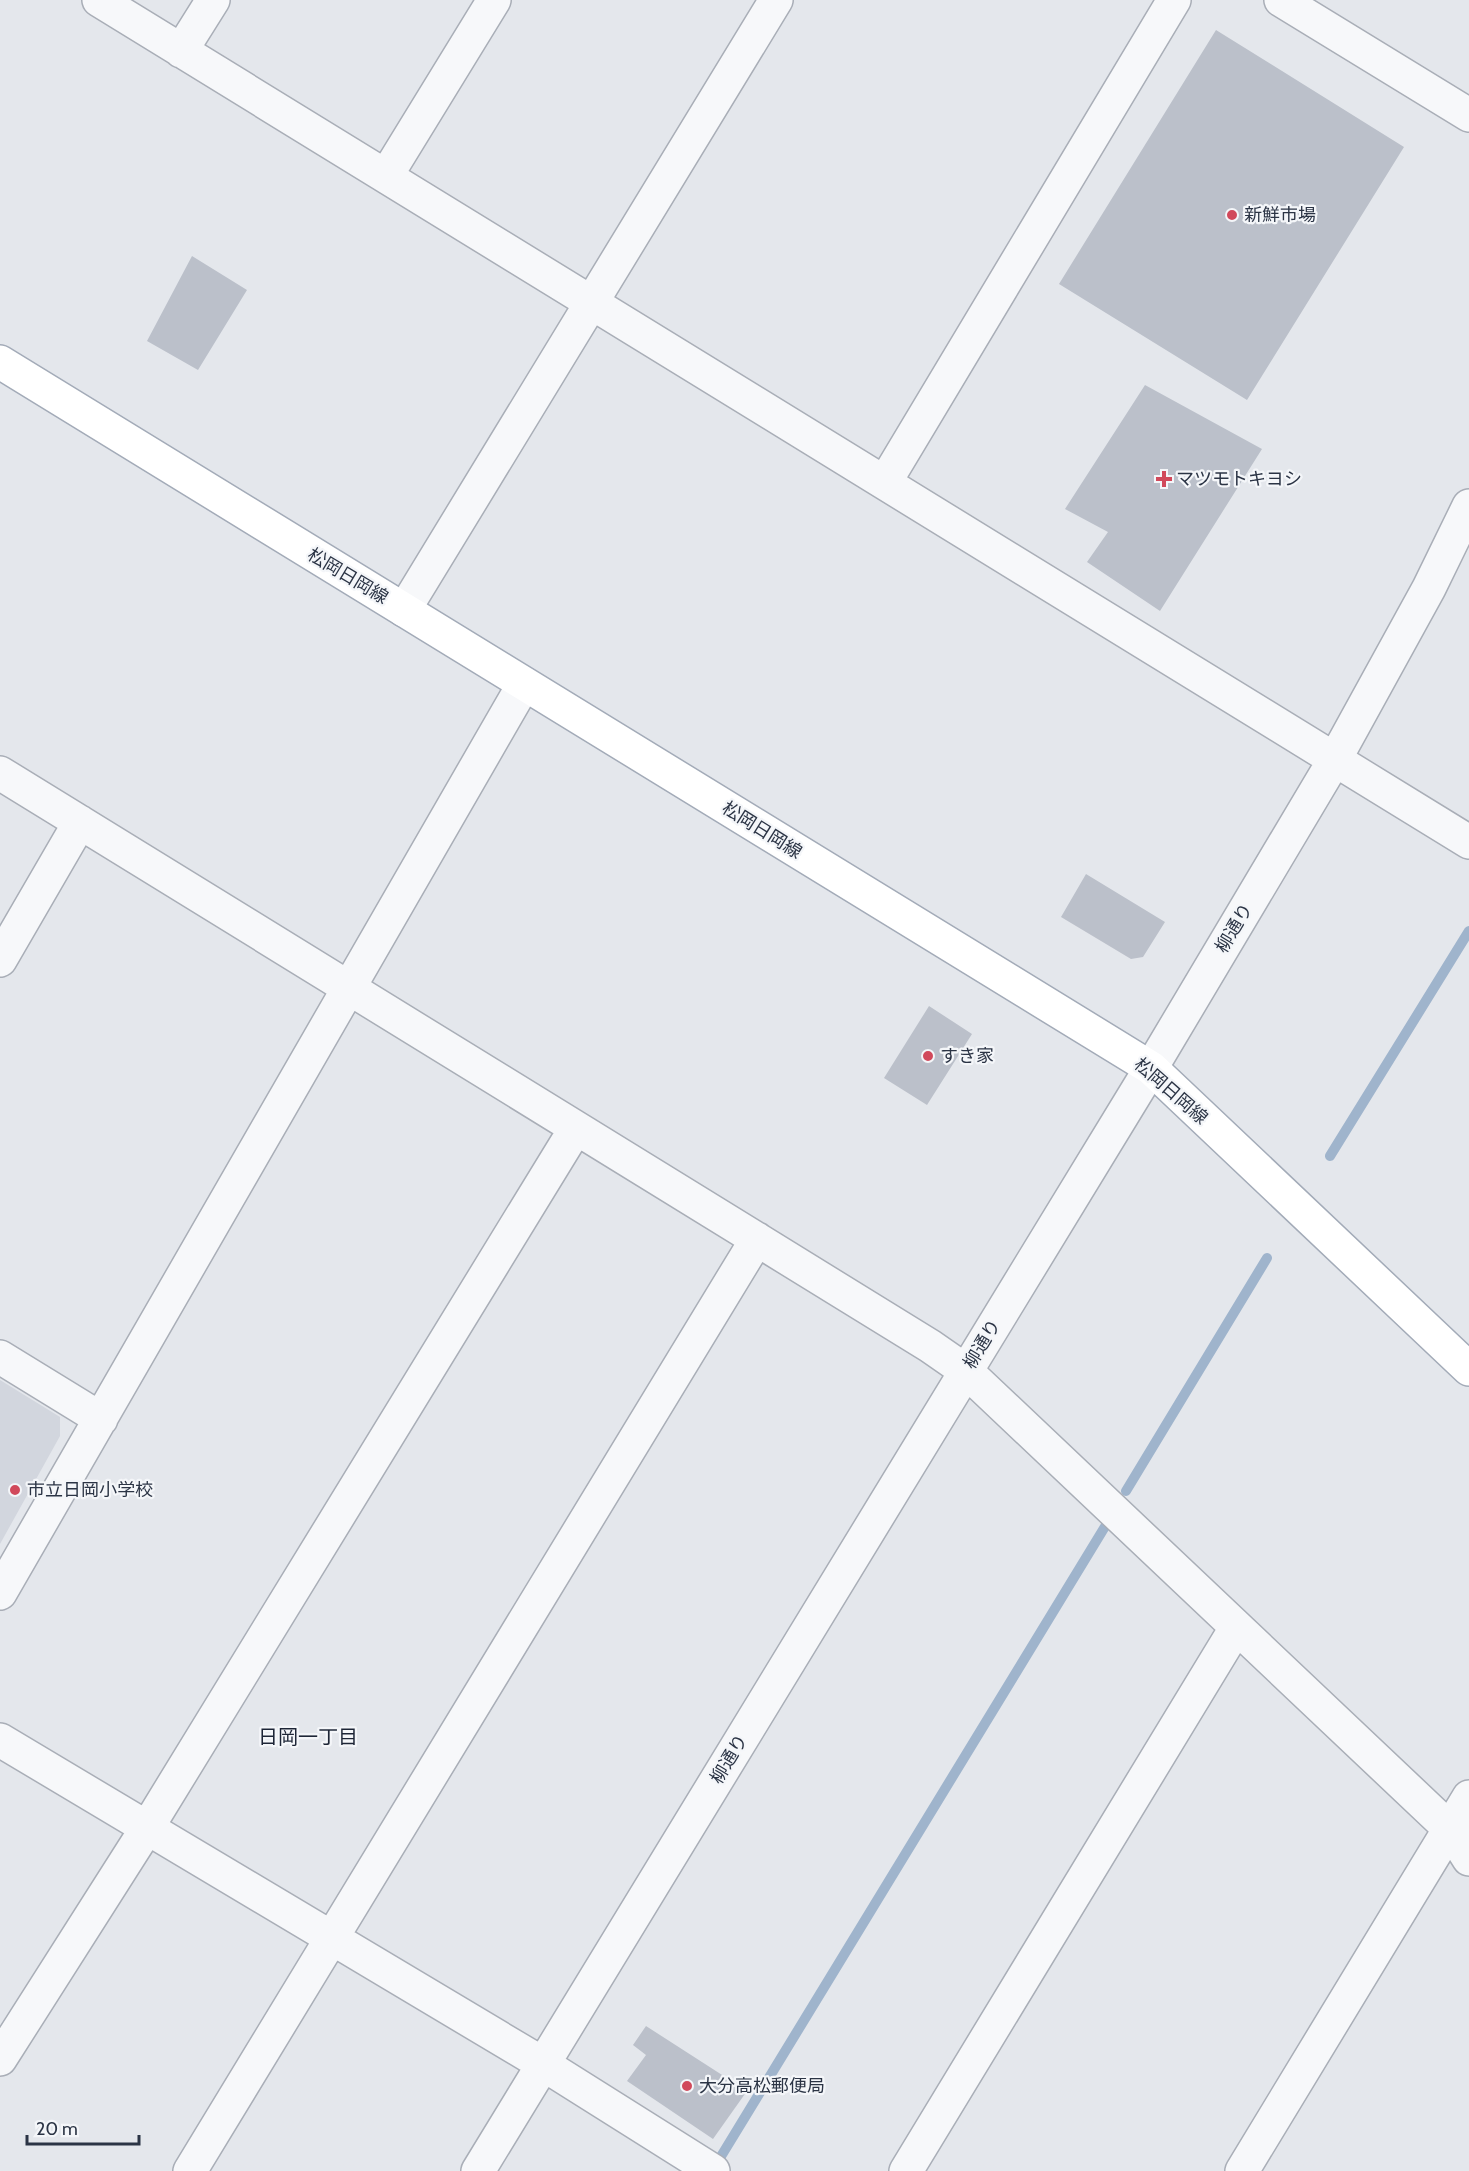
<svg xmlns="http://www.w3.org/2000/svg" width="1469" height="2171" viewBox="0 0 1469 2171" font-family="Cabin,'Noto Sans JP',sans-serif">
<rect width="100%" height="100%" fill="#e4e7ec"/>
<path fill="#d2d6de" d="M 0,1380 L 60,1417 L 60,1436 L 0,1544 Z"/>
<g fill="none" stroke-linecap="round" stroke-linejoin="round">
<path stroke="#9fb4cc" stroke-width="10" d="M 1330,1156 L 1469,931
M 1126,1491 L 1267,1258
M 720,2158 L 1106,1525"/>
</g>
<path fill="#bbc0ca" d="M 1216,30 L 1404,147 L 1247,400 L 1059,284 Z
M 192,256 L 247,290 L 198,370 L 147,341 Z
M 1145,385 L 1262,449 L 1160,611 L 1087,562 L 1108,532 L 1065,509 Z
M 1086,874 L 1165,922 L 1143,957 L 1131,959 L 1061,917 Z
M 929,1006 L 972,1034 L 927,1105 L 884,1078 Z
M 646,2026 L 747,2091 L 713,2139 L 627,2081 L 646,2055 L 633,2045 Z"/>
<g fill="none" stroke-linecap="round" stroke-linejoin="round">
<g stroke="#a9aeb7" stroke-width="36">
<path id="minor" d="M 99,0 L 1469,842
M 1281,0 L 1469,115
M 181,51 L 213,0
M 386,176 L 494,0
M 885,482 L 1174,0
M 404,610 L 776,0
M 0,773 L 930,1346 L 966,1371 L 1450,1829 L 1469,1859
M 0,960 L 80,822
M 0,1357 L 101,1419
M 0,1593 L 524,684
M 0,1740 L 543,2064 L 713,2171
M 0,2059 L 147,1828 L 576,1128
M 190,2171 L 757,1239
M 478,2171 L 1151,1068 L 1335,759 L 1429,588 L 1469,506
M 906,2171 L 1236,1628
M 1242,2171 L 1469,1797"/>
</g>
<g stroke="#a3abb8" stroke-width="36">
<path id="major" d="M 0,362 L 1151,1068 L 1469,1369"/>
</g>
<use href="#minor" stroke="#f7f8fa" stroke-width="33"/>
<use href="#major" stroke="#fff" stroke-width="33"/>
</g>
<g fill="#d1495b" stroke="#f4f6f9" stroke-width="2">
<circle cx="1232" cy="215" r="6"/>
<path d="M1161 470h6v6h6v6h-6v6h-6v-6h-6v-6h6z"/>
<circle cx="928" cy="1056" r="6"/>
<circle cx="15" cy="1490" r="6"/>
<circle cx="687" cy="2086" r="6"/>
</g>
<g text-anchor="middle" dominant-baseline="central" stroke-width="4.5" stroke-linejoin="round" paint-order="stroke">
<g font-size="18" fill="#2b3445" stroke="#f4f6f9" text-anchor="start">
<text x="1244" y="215">新鮮市場</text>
<text x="1176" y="479">マツモトキヨシ</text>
<text x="940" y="1056">すき家</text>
<text x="27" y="1490">市立日岡小学校</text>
<text x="699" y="2086">大分高松郵便局</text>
</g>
<g font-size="18" fill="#2b3445" stroke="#f4f6f9">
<text transform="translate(348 576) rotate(31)">松岡日岡線</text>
<text transform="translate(762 830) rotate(32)">松岡日岡線</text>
<text transform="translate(1234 928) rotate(-59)">柳通り</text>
<text transform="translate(1171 1091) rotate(41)">松岡日岡線</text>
<text transform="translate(982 1344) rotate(-59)">柳通り</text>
<text transform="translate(729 1759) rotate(-59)">柳通り</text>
</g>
<g font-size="20" fill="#1d2536" stroke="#f4f6f9">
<text x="308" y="1737">日岡一丁目</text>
</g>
</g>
<path d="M27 2135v9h112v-9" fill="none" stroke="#2b3445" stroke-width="3"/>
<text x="36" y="2135" font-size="18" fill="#2b3445" stroke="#f4f6f9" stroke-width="4.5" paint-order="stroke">20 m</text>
</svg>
